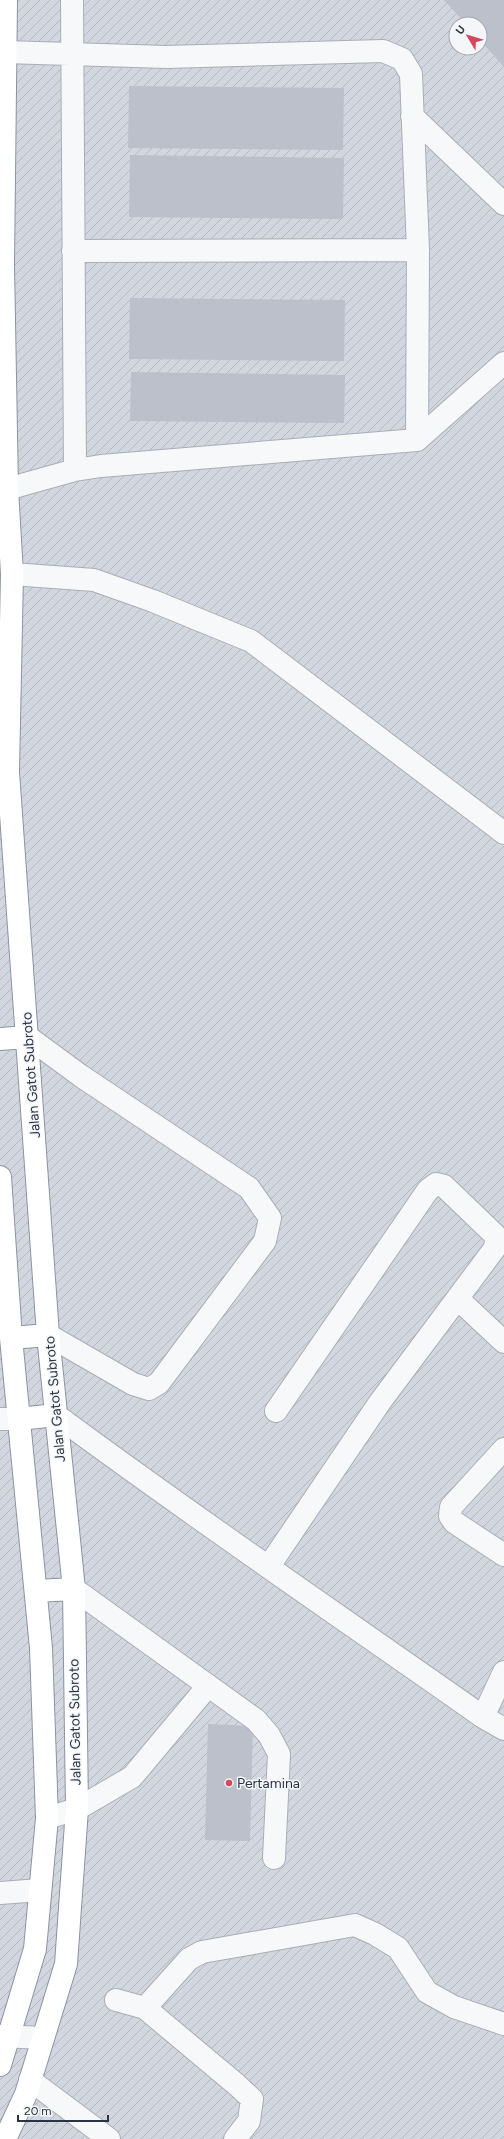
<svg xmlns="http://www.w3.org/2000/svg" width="504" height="2139" viewBox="0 0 504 2139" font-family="Figtree,sans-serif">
<defs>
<pattern id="industrial-furrows" width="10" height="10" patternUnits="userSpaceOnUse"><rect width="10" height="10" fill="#d2d6de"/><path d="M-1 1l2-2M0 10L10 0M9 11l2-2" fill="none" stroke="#b4b8c0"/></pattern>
</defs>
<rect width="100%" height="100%" fill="#e4e7ec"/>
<path fill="url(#industrial-furrows)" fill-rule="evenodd" d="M 0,0 L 504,0 L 504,2139 L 0,2139 ZM 456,24 L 480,24 L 480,48 L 456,48 Z"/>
<path fill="#bbc0ca" d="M 444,0 L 504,0 L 504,67 L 480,40 L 480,24 L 466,24 Z
M 129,86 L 344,88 L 343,150 L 128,148 Z
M 130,155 L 344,158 L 343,219 L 129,217 Z
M 130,298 L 345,300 L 344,361 L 129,359 Z
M 131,372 L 345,375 L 344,423 L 130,421 Z
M 208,1724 L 253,1726 L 250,1841 L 205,1840 Z"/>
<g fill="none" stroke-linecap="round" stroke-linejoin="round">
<g stroke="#a9aeb7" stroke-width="24">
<path id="minor" d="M 72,0 L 75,470
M 5,52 L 166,57 L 383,51 L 402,59 L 411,74 L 418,250 L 417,440
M 412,116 L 504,204
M 73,251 L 418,250
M 7,489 L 75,470 L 101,466 L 417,440 L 504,363
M 12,574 L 94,580 L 153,601 L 251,641 L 504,833
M 28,1037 L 81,1076 L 249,1188 L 270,1218 L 265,1241 L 159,1383 L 149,1389 L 133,1384 L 48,1335
M 458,1299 L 504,1342
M 56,1415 C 196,1519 341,1617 483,1717 L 504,1672
M 0,1419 L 19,1419
M 504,1449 L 451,1507 L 450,1516 L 454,1522 L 504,1555
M 269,1566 L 380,1402 L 495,1248 L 496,1241 L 495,1235 L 444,1186 L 436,1184 L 428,1190 L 276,1411
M 74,1589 L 256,1720 L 269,1735 L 279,1754 L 274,1858
M 483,1717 L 504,1729
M 47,1818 L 77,1809 L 132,1777 L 208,1686
M 0,1893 L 40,1890
M 116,2000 L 145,2008 L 189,1959 L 202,1952 L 355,1925 L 375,1934 L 398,1948 L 427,1992 L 454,2007 L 504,2024
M 145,2008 L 237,2085 L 252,2099 L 249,2121 L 235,2139
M 0,2036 L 43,2038
M 30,2080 L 109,2139"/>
</g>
<g stroke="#8b94a3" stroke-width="24">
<path id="highway" d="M 0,1039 L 28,1037
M 0,1177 L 11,1338 L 41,1648 L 47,1818 L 35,1949 L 0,2065
M 11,1338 L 48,1335
M 19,1419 L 56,1415
M 36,1591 L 74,1589
M 5,2139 L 26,2094 L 66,1964 L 77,1809 L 74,1589 L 48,1335 L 8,772 L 12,574 L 7,489 L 3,265 L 6,0"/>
</g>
<use href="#minor" stroke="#f7f8fa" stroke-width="22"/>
<use href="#highway" stroke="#fff" stroke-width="22"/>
</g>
<circle fill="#d1495b" stroke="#f4f6f9" stroke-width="1.5" cx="229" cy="1783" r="4"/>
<g text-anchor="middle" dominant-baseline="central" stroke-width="3" stroke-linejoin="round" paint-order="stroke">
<g font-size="14" fill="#2b3445" stroke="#f4f6f9">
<text transform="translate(31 1075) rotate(-94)">Jalan Gatot Subroto</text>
<text transform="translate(55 1399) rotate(-95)">Jalan Gatot Subroto</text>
<text transform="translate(75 1722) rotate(-91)">Jalan Gatot Subroto</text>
</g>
<g font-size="14" fill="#2b3445" stroke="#f4f6f9" text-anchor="start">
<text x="237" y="1783">Pertamina</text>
</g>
</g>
<g transform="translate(468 36) rotate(308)"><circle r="19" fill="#f4f6f9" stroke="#a4a8b1"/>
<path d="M0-3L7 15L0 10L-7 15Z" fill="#d1495b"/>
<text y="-6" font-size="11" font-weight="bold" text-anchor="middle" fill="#2b3445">U</text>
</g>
<path d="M18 2115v6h90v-6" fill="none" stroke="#2b3445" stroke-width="2"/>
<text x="24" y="2115" font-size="12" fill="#2b3445" stroke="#f4f6f9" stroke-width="3" paint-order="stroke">20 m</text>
</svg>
